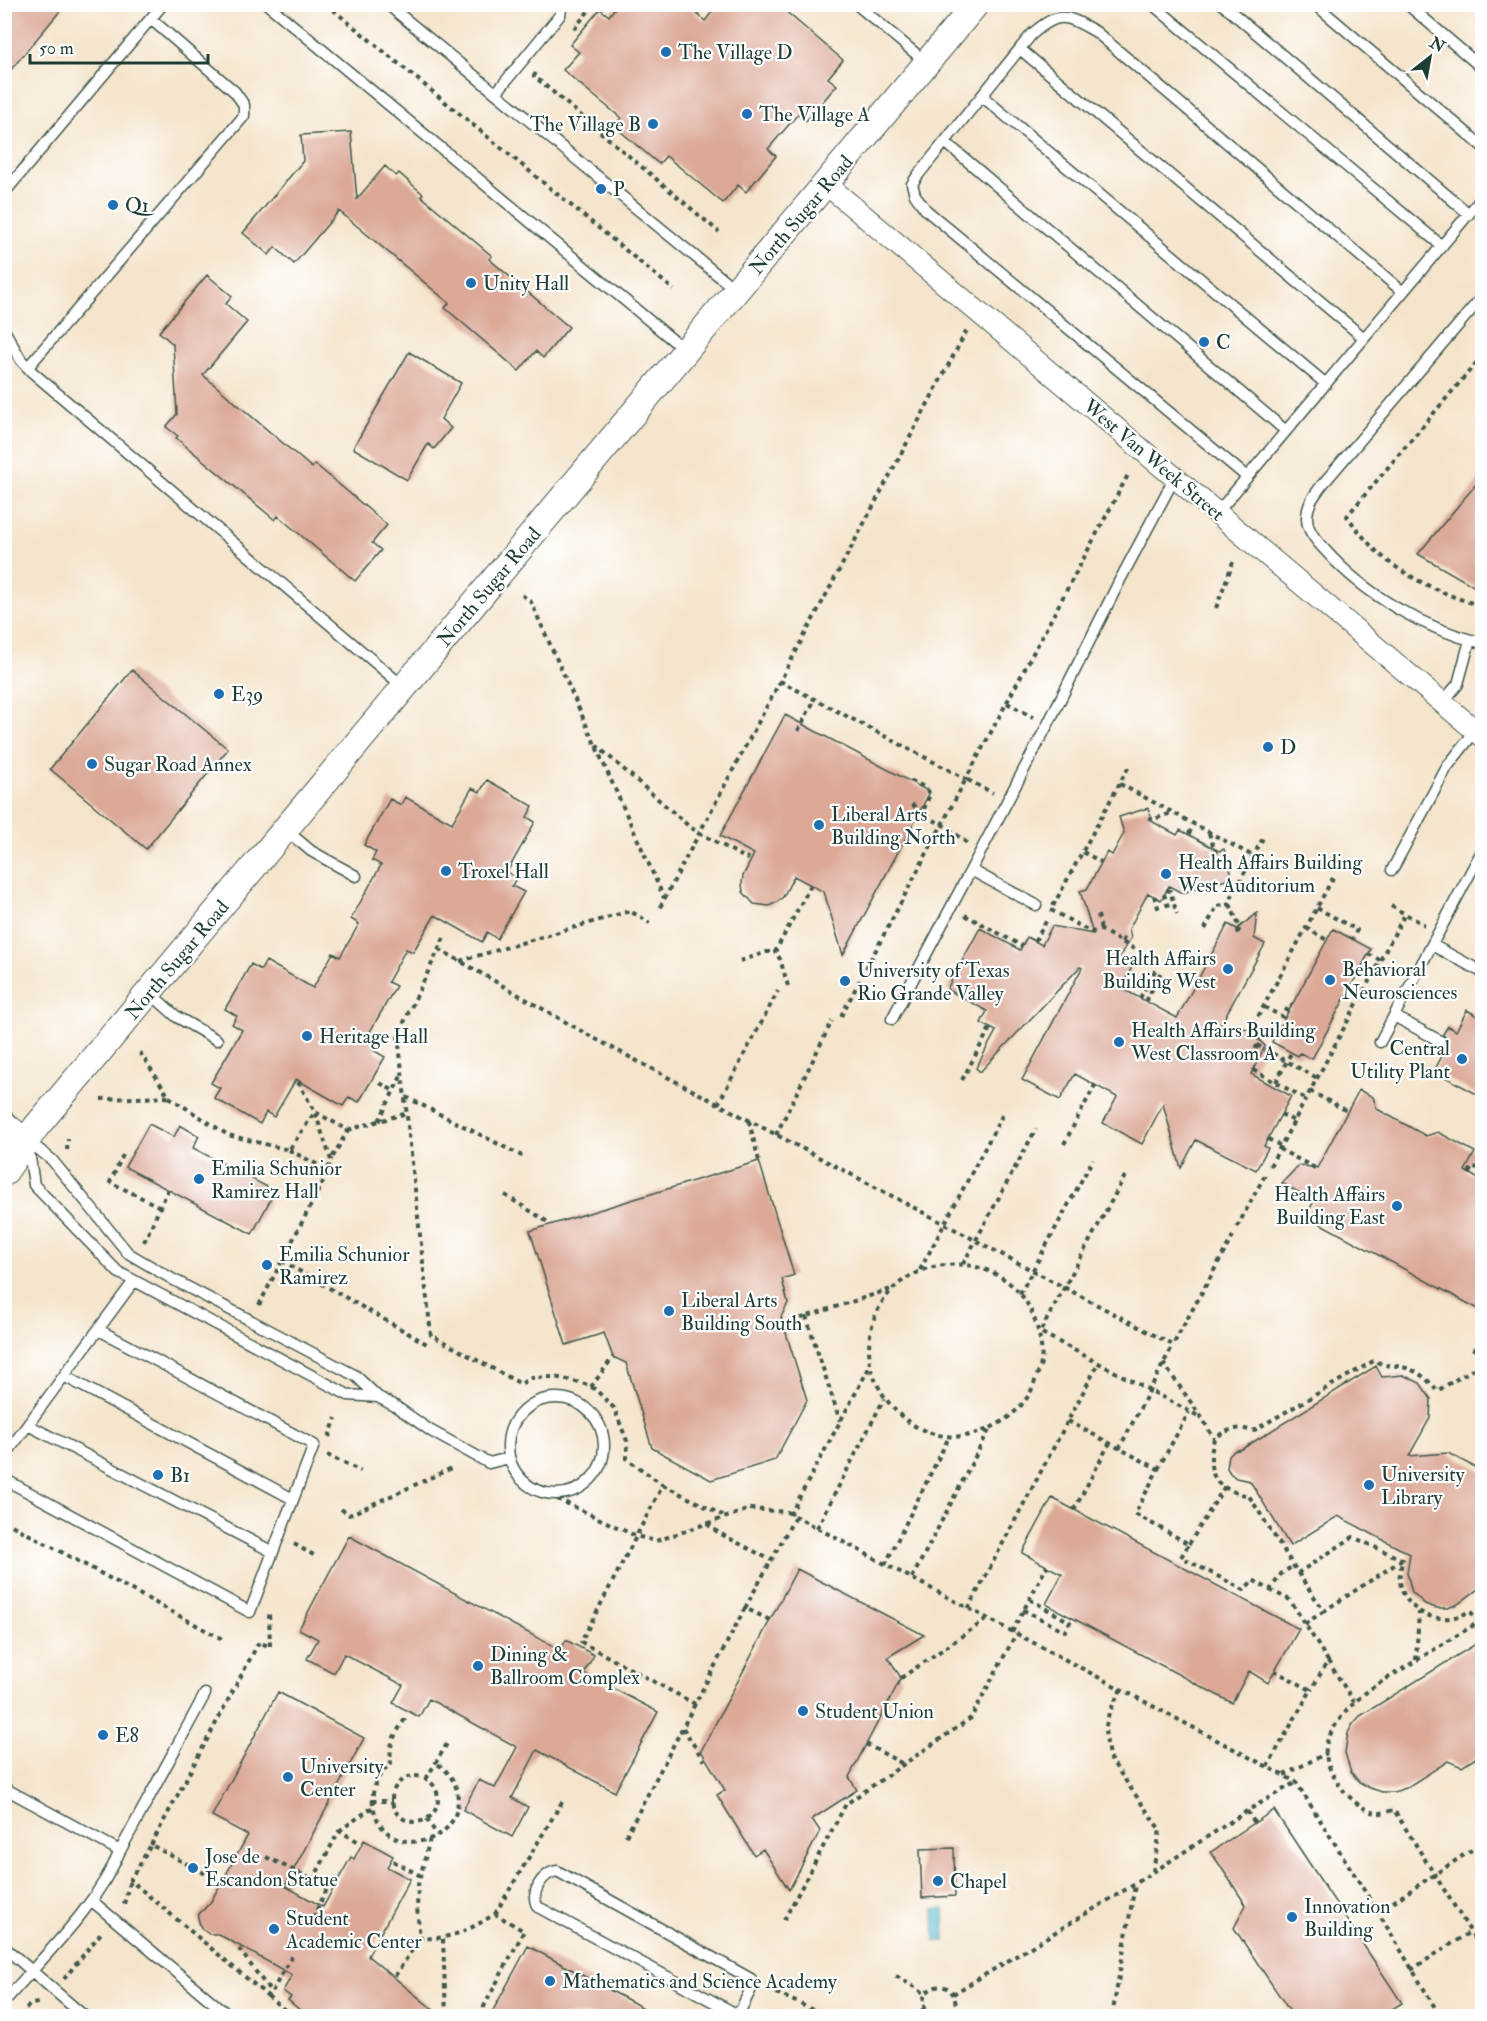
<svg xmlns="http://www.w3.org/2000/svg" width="1487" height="2021" viewBox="0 0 1487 2021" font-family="'IM FELL Double Pica',serif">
<rect width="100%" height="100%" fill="#fff"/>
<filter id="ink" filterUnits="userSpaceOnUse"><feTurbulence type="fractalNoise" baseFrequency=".0167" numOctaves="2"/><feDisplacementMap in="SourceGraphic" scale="12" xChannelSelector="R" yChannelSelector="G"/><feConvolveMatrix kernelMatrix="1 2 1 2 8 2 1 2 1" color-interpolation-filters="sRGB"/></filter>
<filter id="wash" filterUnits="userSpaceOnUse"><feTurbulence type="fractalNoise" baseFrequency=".008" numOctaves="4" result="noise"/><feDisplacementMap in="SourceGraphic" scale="24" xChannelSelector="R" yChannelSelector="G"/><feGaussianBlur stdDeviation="1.35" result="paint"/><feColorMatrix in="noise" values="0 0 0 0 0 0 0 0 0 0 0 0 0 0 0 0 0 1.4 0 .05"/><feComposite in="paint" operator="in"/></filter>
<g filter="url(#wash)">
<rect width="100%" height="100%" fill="#f4e4cb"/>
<path fill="#54bed0" stroke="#3a7e82" stroke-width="1.5" d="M 934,1909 L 944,1909 L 945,1941 L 935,1941 Z"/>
<g id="blocks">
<path fill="#dca997" d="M 4,4 L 66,4 L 4,78 Z
M 618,4 L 686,4 L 705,21 L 718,4 L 777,4 L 843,60 L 828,78 L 837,85 L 806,121 L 798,114 L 768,149 L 776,156 L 746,192 L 738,185 L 723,203 L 666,156 L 659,164 L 614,126 L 621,118 L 563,70 L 579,52 L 570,45 L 600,9 L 609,16 Z
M 351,132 L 357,199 L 385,166 L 396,176 L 399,173 L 423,194 L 421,196 L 492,256 L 489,259 L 569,327 L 543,358 L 536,351 L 519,371 L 445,308 L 449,303 L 339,211 L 294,264 L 275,247 L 269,255 L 243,233 L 303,161 L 301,135 Z
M 207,275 L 232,296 L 226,304 L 247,322 L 203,375 L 312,468 L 315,464 L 387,525 L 372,543 L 381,550 L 355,581 L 278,516 L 275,520 L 176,438 L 178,436 L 166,427 L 177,414 L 173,344 L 159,332 Z
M 409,352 L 461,383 L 441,419 L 451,428 L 434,449 L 428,444 L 407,480 L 353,448 Z
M 1482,477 L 1482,591 L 1418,554 Z
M 132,670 L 228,749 L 146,849 L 50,769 Z
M 785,715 L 930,792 L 843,955 L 824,892 L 794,876 L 783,897 L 777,902 L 769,906 L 754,904 L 743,892 L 742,884 L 743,876 L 754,854 L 720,836 Z
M 487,780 L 533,806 L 527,817 L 535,822 L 507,872 L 516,878 L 512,886 L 524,892 L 497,939 L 487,932 L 482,942 L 435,915 L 413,952 L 406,949 L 388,982 L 396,986 L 367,1037 L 377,1042 L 373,1050 L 385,1057 L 359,1102 L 349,1097 L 343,1106 L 296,1079 L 274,1117 L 266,1112 L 260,1124 L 214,1098 L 220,1088 L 211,1083 L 242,1030 L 232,1024 L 237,1016 L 225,1009 L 251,964 L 261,970 L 266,961 L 313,988 L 333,953 L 340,957 L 359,924 L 351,919 L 381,865 L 372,860 L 376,852 L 364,845 L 390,799 L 401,805 L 405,797 L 452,823 L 472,788 L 480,792 Z
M 1148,808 L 1153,822 L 1177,835 L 1180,830 L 1219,851 L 1224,849 L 1233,878 L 1182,893 L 1169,886 L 1161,900 L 1148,893 L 1129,929 L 1131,938 L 1118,959 L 1132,967 L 1121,988 L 1177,1018 L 1228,924 L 1237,929 L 1257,913 L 1254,938 L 1265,944 L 1221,1024 L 1248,1029 L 1265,1046 L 1251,1074 L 1291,1096 L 1264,1146 L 1268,1148 L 1256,1170 L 1196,1140 L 1181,1168 L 1163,1104 L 1142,1144 L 1103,1123 L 1117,1097 L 1075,1074 L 1060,1100 L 1022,1080 L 1082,968 L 1080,967 L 980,1072 L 976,1068 L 996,1031 L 981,1023 L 987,1011 L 947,989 L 980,928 L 1020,950 L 1027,937 L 1042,945 L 1052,926 L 1093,934 L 1080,891 L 1087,889 L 1107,852 L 1112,855 L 1124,833 L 1119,817 Z
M 1333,929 L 1371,949 L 1312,1059 L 1300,1053 L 1298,1056 L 1272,1042 Z
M 1467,1010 L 1482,1019 L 1482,1097 L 1434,1071 L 1447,1047 L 1445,1046 L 1447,1040 L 1443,1034 L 1448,1026 L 1456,1031 Z
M 1359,1090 L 1373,1097 L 1377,1109 L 1426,1136 L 1438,1132 L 1475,1152 L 1465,1171 L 1482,1181 L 1482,1311 L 1306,1216 L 1314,1201 L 1282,1183 L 1299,1165 L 1317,1168 Z
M 149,1124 L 174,1137 L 180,1125 L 199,1136 L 193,1148 L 275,1191 L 252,1234 L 125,1167 Z
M 759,1161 L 794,1275 L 782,1279 L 788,1303 L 781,1317 L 807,1400 L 775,1460 L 711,1480 L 652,1448 L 626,1363 L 613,1357 L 604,1333 L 566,1345 L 530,1231 Z
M 1376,1366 L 1382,1377 L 1403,1375 L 1420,1383 L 1431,1399 L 1430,1418 L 1409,1456 L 1448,1453 L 1482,1471 L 1482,1586 L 1458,1604 L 1448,1608 L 1436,1608 L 1425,1604 L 1412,1592 L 1407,1573 L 1410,1554 L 1338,1516 L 1290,1546 L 1250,1481 L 1236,1478 L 1230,1473 L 1227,1468 L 1229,1456 L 1234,1451 L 1242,1449 Z
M 1052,1498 L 1299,1629 L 1268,1683 L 1249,1671 L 1232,1703 L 1046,1604 L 1062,1574 L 1022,1553 Z
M 349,1536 L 560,1650 L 566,1640 L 594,1655 L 584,1673 L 658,1712 L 615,1792 L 537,1750 L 512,1798 L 528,1807 L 512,1837 L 463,1810 L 479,1780 L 495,1788 L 517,1747 L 429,1699 L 419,1717 L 393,1703 L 403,1685 L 344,1654 L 334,1673 L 307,1659 L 318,1639 L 299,1629 Z
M 797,1569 L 924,1635 L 888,1657 L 901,1678 L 849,1777 L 857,1790 L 812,1819 L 820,1831 L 789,1890 L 763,1849 L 754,1855 L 717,1795 L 725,1790 L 701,1751 Z
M 1482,1640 L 1482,1754 L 1462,1767 L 1448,1761 L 1406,1788 L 1394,1792 L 1382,1792 L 1370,1788 L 1359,1782 L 1351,1772 L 1345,1753 L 1348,1733 L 1353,1724 L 1360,1716 Z
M 278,1692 L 364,1738 L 285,1886 L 323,1907 L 351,1857 L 354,1859 L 364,1840 L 393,1856 L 387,1867 L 410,1879 L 368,1956 L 441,2016 L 307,2016 L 288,2000 L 291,1997 L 283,1991 L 292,1975 L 218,1934 L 209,1934 L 201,1928 L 198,1918 L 199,1914 L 210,1903 L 248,1835 L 212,1816 Z
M 1274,1810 L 1402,2003 L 1381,2016 L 1293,2016 L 1234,1928 L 1246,1905 L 1211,1852 Z
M 954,1848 L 955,1896 L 922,1898 L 920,1849 Z
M 528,1946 L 658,2016 L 490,2016 Z"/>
</g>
</g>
<g filter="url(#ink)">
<use href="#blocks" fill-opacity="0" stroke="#3f564b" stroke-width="1.5"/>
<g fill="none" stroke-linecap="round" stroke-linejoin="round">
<g stroke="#3f564b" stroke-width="13">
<path id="service" d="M 267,4 L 686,351
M 387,4 L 736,290
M 856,4 L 927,63
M 1152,4 L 1442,246
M 1222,4 L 1469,214
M 1315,4 L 1482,146
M 1407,4 L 1482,68
M 1020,49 L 1364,338
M 496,93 L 560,15 L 562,4
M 983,97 L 1326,384
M 945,142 L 1286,431
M 4,193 L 163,4
M 1482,297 L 1322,485 C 1314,496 1307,504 1307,518 C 1307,531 1317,541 1325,550 C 1365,595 1424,629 1482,643
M 4,330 L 21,360 L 32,372 L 405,688
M 28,367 L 244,116 L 244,105 L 235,92 L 151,19
M 1247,477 L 926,210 L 915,195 L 912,184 L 918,175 L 1031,35 C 1059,10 1066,15 1096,32 L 1403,292
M 1217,513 L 1482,198
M 1443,702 L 1458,684 L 1470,640
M 286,830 L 311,851 L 356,876
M 971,870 L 1036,905
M 1392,870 L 1447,767 L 1476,730
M 1432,945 L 1482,972
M 150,993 L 177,1017 L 217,1040
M 1394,1016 L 1440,1041
M 892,1019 L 1048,724 L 1120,580 L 1175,477
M 1380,1042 L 1482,851
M 27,1140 L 52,1160 L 128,1253 L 174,1280 L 356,1376 L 378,1397 L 395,1406 L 431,1431 L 489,1463 L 509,1458
M 28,1144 L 34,1185 L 118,1272 L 348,1395 L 378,1397
M 64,1376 L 293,1499
M508 1446a48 48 0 1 1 96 0a48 48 0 1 1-96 0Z
M 28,1425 L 273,1552
M 4,1457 L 134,1281
M 4,1479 L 250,1612 L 314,1445 L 99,1330
M 4,1788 L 120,1851
M 92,1901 L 229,2016
M 4,1947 L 84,2016
M 4,2002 C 45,1954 95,1909 120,1851 L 205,1694
M 737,2016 L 738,2015 L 752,1987 L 751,1979 L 557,1871 C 542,1873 529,1894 538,1907 L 738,2015 L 739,2016"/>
</g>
<g stroke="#3f564b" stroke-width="23">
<path id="minor" d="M 826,184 L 1482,736
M 4,1121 L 27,1140"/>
</g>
<g stroke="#3f564b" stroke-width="28">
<path id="tertiary" d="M 4,1173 L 36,1127 L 976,4"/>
</g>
<path stroke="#3f564b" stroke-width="4" stroke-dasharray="4.5 4.5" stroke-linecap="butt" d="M 326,4 L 674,290
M 574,29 L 594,4
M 536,73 L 534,76 L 719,232
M 1482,356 L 1347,516 C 1359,532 1372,549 1389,562 C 1416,582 1450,597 1482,606
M 522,595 L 531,602 L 664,898
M 1216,608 L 1233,562
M 780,681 L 966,779 L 1129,473
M 1007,703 L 1033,717
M 798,731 L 815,699
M 596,745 L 691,828 L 747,859 L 750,852
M 911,782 L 912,781 L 926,788 L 930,794 L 922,814
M 1120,784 L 1253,856
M 912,804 L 922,814 L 947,827 L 967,843
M 1148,818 L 1154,819 L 1171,813
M 1209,833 L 1216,854
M 1189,834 L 1194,824
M 1083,852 L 1101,862
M 1166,890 L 1170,891 L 1177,914
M 1164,894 L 1169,910
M 1154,896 L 1160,913
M 1230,904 L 1240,928 L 1238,932 L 1240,933
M 1053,906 L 1129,766
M 1391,906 L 1425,925
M 660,907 L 967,330
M 1317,908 L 1357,930 L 1352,939
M 1051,910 L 1091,932 L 1101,930 L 1138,951
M 965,915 L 1022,946
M 1098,915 L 1101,930
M 1306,928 L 1327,940
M 1205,929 L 1217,906 L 1230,904 L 1231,898 L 1263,838
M 444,938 L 398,1035 L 431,1335 L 521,1384 L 530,1378 L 555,1377 L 585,1384 L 595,1389 L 614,1408 L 627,1441 L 627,1459 L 663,1485 L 581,1642 L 695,1704 L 745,1608 L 770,1620
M 1035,941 L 1048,918
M 1122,942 L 1125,936
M 439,949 L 590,1036 L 1173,1345 L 1234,1234
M 1368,954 L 1380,960
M 460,961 L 630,911 L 650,923
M 740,961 L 767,952 L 775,952
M 788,986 L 780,959 L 775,952 L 811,885
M 1140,998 L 1157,967
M 1146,1001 L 1162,970
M 1264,1007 L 1283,1017 L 1289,1005 L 1292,1006
M 841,1016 L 966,779 L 993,793
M 1257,1045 L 1317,1078
M 1251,1057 C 1257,1046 1264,1037 1253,1026 L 1334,876
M 1253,1070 L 1306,1099
M 962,1080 L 990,1028
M 1276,1082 L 1291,1053
M 380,1083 L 394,1091
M 1310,1091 L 1347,1111
M 169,1097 L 228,1135 L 289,1150 L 315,1112 L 348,1130 L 331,1160
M 406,1097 L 526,1158
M 101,1099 L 169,1097 L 140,1052
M 718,1104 L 778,991
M 1281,1114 L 1294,1121
M 379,1121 L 402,1074
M 749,1121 L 759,1161
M 348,1130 L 407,1113
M 776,1135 L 832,1021
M 1268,1139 L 1281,1146
M 1064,1144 L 1095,1085
M 1279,1149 L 1315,1168 L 1313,1171
M 67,1150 L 68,1139
M 289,1150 L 328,1170
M 123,1155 L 110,1182 L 160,1207
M 1270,1166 L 1405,914
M 1469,1173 L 1472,1167 L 1482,1168
M 1125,1176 L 1040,1332 L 1202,1418
M 505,1195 L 551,1224
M 1237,1227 L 1265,1175
M 144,1242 L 168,1190
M 282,1261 L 427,1344
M 963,1264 L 1036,1129
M 920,1270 L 1004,1112
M 1020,1294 L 1093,1159
M 259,1305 L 327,1174 L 331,1160 L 315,1112 L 298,1082
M 806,1316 L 840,1421
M 783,1324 L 891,1289
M 1473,1351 L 1482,1334
M 1481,1355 L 1482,1352
M 1163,1363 L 1202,1418 L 1214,1439
M 591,1387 L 613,1357
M 1068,1421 L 1158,1469 L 1135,1514 L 1189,1544 L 1181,1557 L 1244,1590 L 1253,1580 L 1270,1590 L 1281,1574 L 1293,1566
M 329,1437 L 336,1418
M 1119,1449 L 1173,1345
M 327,1455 L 361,1471
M 1158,1469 L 1189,1412
M 663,1485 L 726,1517
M 549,1495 L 636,1536 L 656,1541 L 750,1509 L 787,1512 L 1296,1782 L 1378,1912 L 1440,2016
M 341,1509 L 349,1515 L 454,1467
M 1074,1510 L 1109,1444
M 790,1515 L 870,1366 C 869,1353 868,1339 872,1326 C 892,1248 1007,1243 1034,1318 C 1039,1332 1043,1348 1041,1362 C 1040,1369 1036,1377 1034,1384 C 1024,1412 992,1432 964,1436 C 917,1441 883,1408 870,1366
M 4,1521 L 224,1640
M 707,1524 L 719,1533 L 771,1560
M 817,1528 L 884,1399
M 294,1544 L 317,1557
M 1189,1544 L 1225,1486
M 885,1565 L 950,1435
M 1298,1573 L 1324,1611 L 1402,1560
M 912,1578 L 989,1430
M 1270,1590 L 1290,1600 L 1328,1661 L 1311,1690
M 745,1608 L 795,1517
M 968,1609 L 1098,1364
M 1023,1610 L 1065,1631 L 1070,1622 L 1029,1599
M 1482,1620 L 1370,1689 C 1353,1703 1335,1720 1327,1742 C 1319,1768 1352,1808 1376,1813 C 1381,1814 1389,1811 1394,1810 L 1482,1950
M 1479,1622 L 1470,1611 C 1433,1633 1387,1602 1403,1560 L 1353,1537 L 1298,1573 L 1249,1496 C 1212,1488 1206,1473 1214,1439 C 1227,1429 1237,1426 1253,1431 L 1375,1360 C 1386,1368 1389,1364 1402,1367 C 1417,1370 1428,1379 1437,1391 L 1480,1365
M 1305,1624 L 1324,1611
M 1012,1632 L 1047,1566
M 1416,1660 L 1419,1612
M 1328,1661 L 1354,1702
M 901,1678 L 987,1619
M 1121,1689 L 1109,1713 L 1105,1730 L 1109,1757 L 1160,1830 L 1153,1872
M 405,1719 C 393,1738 389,1742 391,1764 C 378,1773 371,1789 373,1804 C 381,1864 467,1847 457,1791 C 454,1779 446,1768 435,1763
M 683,1728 L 704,1761
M 866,1744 L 905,1765
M 1267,1767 L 1311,1690 L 1275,1671
M 1284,1775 L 1327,1753
M392 1799a23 23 0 1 1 46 0a23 23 0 1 1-46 0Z
M 426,1779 L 448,1742
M 372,1801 L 392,1801
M 1247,1811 L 1255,1823
M 427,1819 L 437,1835
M 339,1831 L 373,1807
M 626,1836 L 695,1704
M 430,1839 L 418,1885 L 417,1908 L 420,1938 C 451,1940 469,1930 495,1914 L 524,1931 L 479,2016
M 151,1845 L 259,1642 L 270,1647 L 269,1612
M 266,1857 L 328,1887 L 308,1928
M 393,1861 L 421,1876
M 313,1880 L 339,1831 L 361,1843
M 221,1882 L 151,1845 L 130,1880 L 269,1997
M 124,1904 L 130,1880
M 1378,1912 L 1482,1843
M 495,1914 L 562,1802
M 784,1920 L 846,1804 L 971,1718 L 1016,1634
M 443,1939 L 446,2016
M 239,1949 L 271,1992
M 1411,1970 L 1470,1932
M 395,1976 L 420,1938
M 896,1976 L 926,1994
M 64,1979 L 101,1933
M 768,1989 L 826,2016
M 953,1994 L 1135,1884 L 1247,1811 L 1296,1782
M 954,2009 L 968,2016
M 21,2016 L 29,2005 L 41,2002
M 292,2016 L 269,1997 L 293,1954
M 914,2016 L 924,2009
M 931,2016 C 906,1992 950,1972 955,2000 C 957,2007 953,2012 948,2016
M 1112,2016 L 1135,1885"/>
<use href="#service" stroke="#fff" stroke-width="10"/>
<use href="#minor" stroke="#fff" stroke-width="21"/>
<use href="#tertiary" stroke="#fff" stroke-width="26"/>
</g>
</g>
<g fill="#1f6fb2" stroke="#fff" stroke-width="2">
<circle cx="666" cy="52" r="6"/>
<circle cx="747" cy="114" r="6"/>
<circle cx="653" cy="124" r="6"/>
<circle cx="601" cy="189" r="6"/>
<circle cx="113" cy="205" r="6"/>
<circle cx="471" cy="283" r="6"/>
<circle cx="1204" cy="342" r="6"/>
<circle cx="219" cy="694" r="6"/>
<circle cx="1268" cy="747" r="6"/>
<circle cx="92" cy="764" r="6"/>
<circle cx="819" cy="825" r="6"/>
<circle cx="446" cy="871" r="6"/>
<circle cx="1166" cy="874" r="6"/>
<circle cx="1228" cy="969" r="6"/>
<circle cx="1330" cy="980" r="6"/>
<circle cx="845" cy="981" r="6"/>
<circle cx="307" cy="1036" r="6"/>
<circle cx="1119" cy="1042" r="6"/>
<circle cx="1462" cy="1059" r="6"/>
<circle cx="199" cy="1179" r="6"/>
<circle cx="1397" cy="1206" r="6"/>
<circle cx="267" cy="1265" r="6"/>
<circle cx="669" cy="1311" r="6"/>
<circle cx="158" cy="1475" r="6"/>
<circle cx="1369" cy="1485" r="6"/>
<circle cx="478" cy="1666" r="6"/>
<circle cx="803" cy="1711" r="6"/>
<circle cx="103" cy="1735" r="6"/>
<circle cx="288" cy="1777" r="6"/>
<circle cx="193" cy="1868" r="6"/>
<circle cx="938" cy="1881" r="6"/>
<circle cx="1292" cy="1917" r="6"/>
<circle cx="274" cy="1929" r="6"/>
<circle cx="550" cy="1981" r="6"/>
</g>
<g text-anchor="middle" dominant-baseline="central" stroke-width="4.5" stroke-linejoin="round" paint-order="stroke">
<g font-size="20" fill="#1f3d34" stroke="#fff" text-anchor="start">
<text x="678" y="52">The Village D</text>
<text x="759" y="114">The Village A</text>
<text x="641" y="124" text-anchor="end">The Village B</text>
<text x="613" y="189">P</text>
<text x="125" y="205">Q1</text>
<text x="483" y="283">Unity Hall</text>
<text x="1216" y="342">C</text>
<text x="231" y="694">E39</text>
<text x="1280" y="747">D</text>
<text x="104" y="764">Sugar Road Annex</text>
<text x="831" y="814">Liberal Arts<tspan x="831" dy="23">Building North</tspan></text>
<text x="1178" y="862">Health Affairs Building<tspan x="1178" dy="23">West Auditorium</tspan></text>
<text x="458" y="871">Troxel Hall</text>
<text x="1216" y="958" text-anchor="end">Health Affairs<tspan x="1216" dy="23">Building West</tspan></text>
<text x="1342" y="969">Behavioral<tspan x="1342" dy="23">Neurosciences</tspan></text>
<text x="857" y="970">University of Texas<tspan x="857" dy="23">Rio Grande Valley</tspan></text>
<text x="1131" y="1030">Health Affairs Building<tspan x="1131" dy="23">West Classroom A</tspan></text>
<text x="319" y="1036">Heritage Hall</text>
<text x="1450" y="1048" text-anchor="end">Central<tspan x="1450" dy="23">Utility Plant</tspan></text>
<text x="211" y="1168">Emilia Schunior<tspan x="211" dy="23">Ramirez Hall</tspan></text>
<text x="1385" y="1194" text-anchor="end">Health Affairs<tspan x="1385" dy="23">Building East</tspan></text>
<text x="279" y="1254">Emilia Schunior<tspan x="279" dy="23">Ramirez</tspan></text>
<text x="681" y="1300">Liberal Arts<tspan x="681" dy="23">Building South</tspan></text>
<text x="1381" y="1474">University<tspan x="1381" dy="23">Library</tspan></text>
<text x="170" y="1475">B1</text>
<text x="490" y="1654">Dining &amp;<tspan x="490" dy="23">Ballroom Complex</tspan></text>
<text x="815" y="1711">Student Union</text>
<text x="115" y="1735">E8</text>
<text x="300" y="1766">University<tspan x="300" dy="23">Center</tspan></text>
<text x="205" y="1856">Jose de<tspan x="205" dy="23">Escandon Statue</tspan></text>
<text x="950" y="1881">Chapel</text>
<text x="1304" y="1906">Innovation<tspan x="1304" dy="23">Building</tspan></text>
<text x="286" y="1918">Student<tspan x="286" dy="23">Academic Center</tspan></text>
<text x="562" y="1981">Mathematics and Science Academy</text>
</g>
<g font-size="20" fill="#1f3d34" stroke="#fff">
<text transform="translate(801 215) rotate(-50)">North Sugar Road</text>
<text transform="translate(1154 460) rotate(40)">West Van Week Street</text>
<text transform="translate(489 587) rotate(-50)">North Sugar Road</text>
<text transform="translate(177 960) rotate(-50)">North Sugar Road</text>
</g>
</g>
<rect width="1487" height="2021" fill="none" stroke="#fff" stroke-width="24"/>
<g transform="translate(1430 57) rotate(31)" stroke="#ffffff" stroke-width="4.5" paint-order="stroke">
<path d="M0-4.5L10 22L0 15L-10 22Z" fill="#1f3d34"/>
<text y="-9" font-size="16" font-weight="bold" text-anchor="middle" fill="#1f3d34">N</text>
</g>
<path d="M30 54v9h178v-9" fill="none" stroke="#1f3d34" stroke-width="3"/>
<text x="39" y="54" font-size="18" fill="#1f3d34" stroke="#ffffff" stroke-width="4.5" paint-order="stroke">50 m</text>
</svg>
